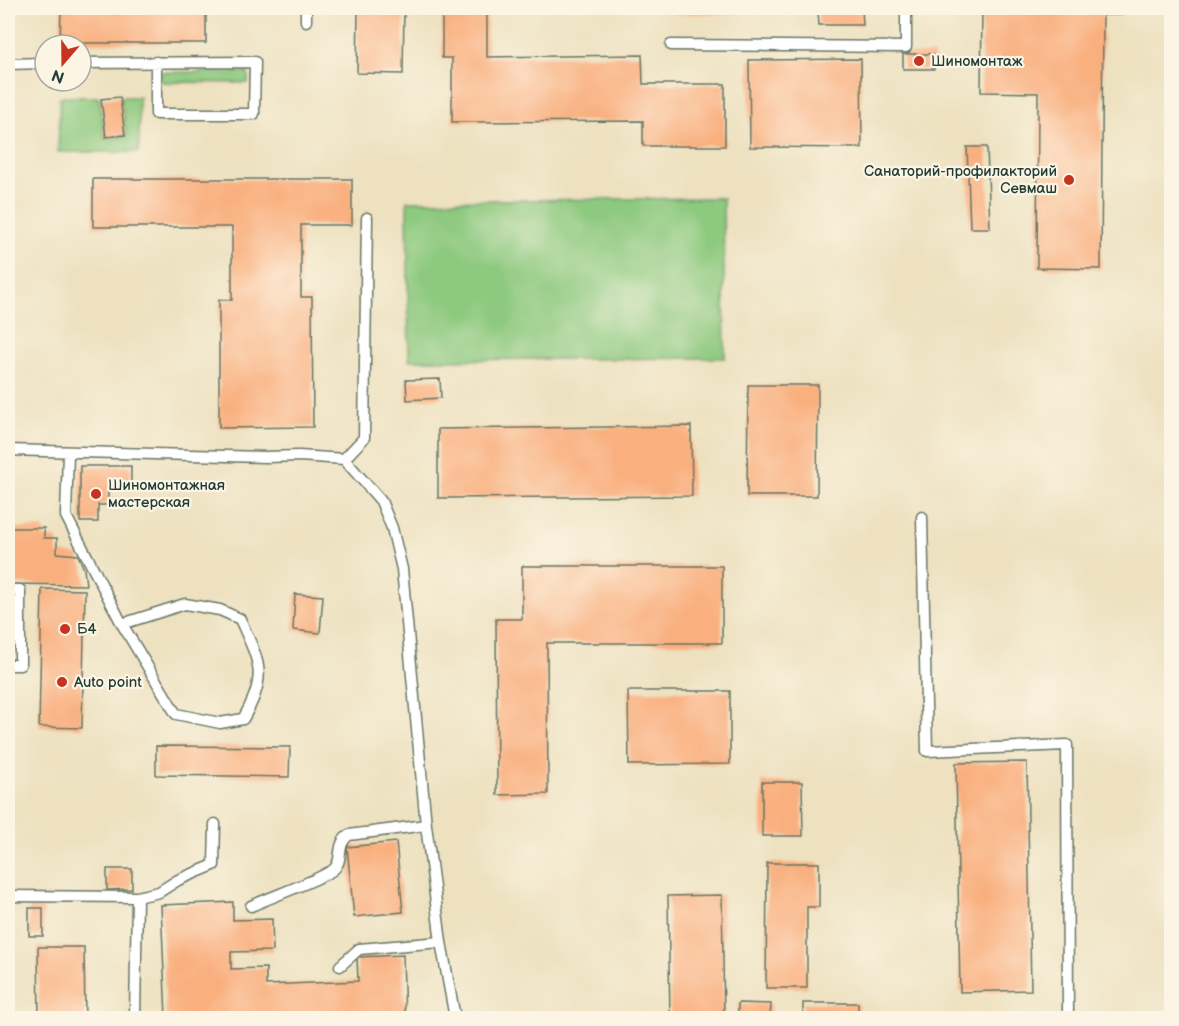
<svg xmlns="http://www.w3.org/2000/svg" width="1179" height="1026" viewBox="0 0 1179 1026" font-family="'Balsamiq Sans',sans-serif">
<rect width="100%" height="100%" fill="#fcf5e5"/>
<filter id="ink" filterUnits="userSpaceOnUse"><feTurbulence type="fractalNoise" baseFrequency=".0167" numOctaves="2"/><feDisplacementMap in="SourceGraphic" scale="12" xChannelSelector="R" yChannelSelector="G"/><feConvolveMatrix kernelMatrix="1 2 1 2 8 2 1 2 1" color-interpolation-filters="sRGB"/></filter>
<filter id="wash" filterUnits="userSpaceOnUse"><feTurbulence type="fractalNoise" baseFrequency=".008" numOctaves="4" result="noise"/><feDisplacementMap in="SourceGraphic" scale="24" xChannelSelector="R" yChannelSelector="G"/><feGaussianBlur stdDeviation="1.35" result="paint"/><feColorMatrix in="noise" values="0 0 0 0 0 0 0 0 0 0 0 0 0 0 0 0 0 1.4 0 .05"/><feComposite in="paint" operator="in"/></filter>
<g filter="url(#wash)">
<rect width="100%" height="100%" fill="#ede1c0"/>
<path fill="#8dc97f" stroke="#56835a" stroke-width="1.5" d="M 161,72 L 248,72 L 248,83 L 161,82 Z
M 60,97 L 99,97 L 105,139 L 126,136 L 121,97 L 139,97 L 139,152 L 58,152 Z
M 723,198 L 725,358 L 409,360 L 407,201 Z"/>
<g id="blocks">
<path fill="#f9af7e" d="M 61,8 L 206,8 L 206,43 L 60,43 Z
M 358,8 L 404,8 L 403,74 L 357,73 Z
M 442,8 L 487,8 L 487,57 L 642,55 L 643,84 L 725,84 L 725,146 L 643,146 L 643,121 L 452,122 L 452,58 L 442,58 Z
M 673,8 L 862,8 L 863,25 L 819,25 L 818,12 L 673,14 Z
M 982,8 L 1122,8 L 1122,15 L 1103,15 L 1101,269 L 1037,268 L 1038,93 L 981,92 Z
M 903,54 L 934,54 L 934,69 L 903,69 Z
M 861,59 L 862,148 L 750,147 L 749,60 Z
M 120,97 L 125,135 L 106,137 L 101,99 Z
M 967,147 L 987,147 L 990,228 L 970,228 Z
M 93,179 L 352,179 L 352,225 L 301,225 L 301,297 L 312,297 L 313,427 L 219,428 L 219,300 L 232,300 L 232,227 L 93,227 Z
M 440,379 L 441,398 L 407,400 L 406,380 Z
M 748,385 L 818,385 L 817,496 L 747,496 Z
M 691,426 L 692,496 L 438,498 L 438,429 Z
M 80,466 L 131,466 L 131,489 L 108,489 L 108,505 L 98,505 L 98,522 L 80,522 Z
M 8,528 L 44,528 L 44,538 L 57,538 L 57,553 L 78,555 L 84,569 L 86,585 L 8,584 Z
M 522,566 L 722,566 L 722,643 L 547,643 L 548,794 L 497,795 L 496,619 L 522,619 Z
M 42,589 L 85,590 L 82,728 L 39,727 Z
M 295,594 L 323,596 L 320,633 L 293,630 Z
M 628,691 L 730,691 L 730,764 L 629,765 Z
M 156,746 L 290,747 L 289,777 L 156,775 Z
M 1027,762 L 1031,990 L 960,992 L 956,763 Z
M 762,782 L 802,782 L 803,836 L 762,836 Z
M 396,842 L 403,912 L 354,917 L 347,847 Z
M 767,863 L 819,863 L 819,907 L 807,907 L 807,988 L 766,988 Z
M 107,869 L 132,869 L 132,889 L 107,890 Z
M 722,895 L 724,1018 L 670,1018 L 668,896 Z
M 233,902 L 233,920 L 272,919 L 273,951 L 231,952 L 231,969 L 266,968 L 266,985 L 358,981 L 357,957 L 403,955 L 405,1018 L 166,1018 L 161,905 Z
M 29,908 L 43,908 L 43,936 L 29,936 Z
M 38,947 L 84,947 L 85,1018 L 39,1018 Z
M 738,1003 L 771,1004 L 770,1018 L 738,1018 Z
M 803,1003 L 858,1003 L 858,1018 L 803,1018 Z"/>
</g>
</g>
<g filter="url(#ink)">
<use href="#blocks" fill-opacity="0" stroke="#677665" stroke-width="1.5"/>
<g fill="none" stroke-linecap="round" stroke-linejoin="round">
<g stroke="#677665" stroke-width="13">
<path id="service" d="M 306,21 L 306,8
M 671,45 L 906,47 L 906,8
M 81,63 L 255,62 L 254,114 L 156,114 L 156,62
M 8,64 L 45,63
M 8,450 L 266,457 L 299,456 L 344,459 L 381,501 L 392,528 L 402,569 L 426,825 L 441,942 L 455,1018
M 68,453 L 66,516 L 122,624 L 176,714 L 220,723 L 243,719 C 269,675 259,662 240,619 L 220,610 L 185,604 L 122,624
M 344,459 L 364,438 L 367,218
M 922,517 L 927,751 L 1067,745 L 1068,1018
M 8,590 L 20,590 L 20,665 L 8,665
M 8,896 L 137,897 L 159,892 L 178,880 L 214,865 L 215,824
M 251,906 C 274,896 299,887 322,876 C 325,874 331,872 334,869 C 344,860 335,845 349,835 L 426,825
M 340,966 L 359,949 L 441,942
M 135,1018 L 137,897"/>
</g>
<use href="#service" stroke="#fff" stroke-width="10"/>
</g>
</g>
<g fill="#c8321e" stroke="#fcf5e5" stroke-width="2">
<circle cx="919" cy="61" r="6"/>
<circle cx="1069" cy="180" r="6"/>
<circle cx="96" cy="494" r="6"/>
<circle cx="65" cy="629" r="6"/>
<circle cx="62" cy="682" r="6"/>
</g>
<g text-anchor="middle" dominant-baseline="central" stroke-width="4.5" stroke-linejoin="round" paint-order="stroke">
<g font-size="15" fill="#1f3d34" stroke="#fcf5e5" text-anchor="start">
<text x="931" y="61">Шиномонтаж</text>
<text x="1057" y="171" text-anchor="end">Санаторий-профилакторий<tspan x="1057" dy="17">Севмаш</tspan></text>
<text x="108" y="485">Шиномонтажная<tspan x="108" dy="17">мастерская</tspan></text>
<text x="77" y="629">Б4</text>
<text x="74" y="682">Auto point</text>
</g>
</g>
<rect width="1179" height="1026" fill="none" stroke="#fcf5e5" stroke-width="30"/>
<g transform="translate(63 63) rotate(200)"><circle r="28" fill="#fcf5e5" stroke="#a4ab9e" stroke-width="1.5"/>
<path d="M0-4.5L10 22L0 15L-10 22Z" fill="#c8321e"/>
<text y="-9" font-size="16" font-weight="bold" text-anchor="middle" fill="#1f3d34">N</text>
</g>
</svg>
